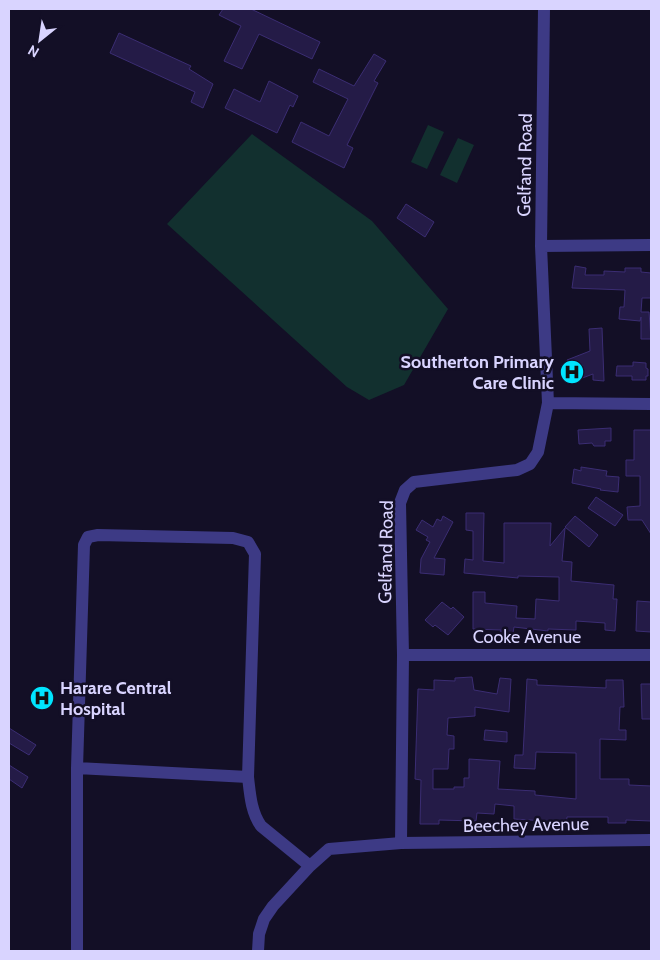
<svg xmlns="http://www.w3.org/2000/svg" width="660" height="960" viewBox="0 0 660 960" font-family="Cabin,sans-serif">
<rect width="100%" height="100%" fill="#130f26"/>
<path fill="#12302f" d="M 428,125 L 444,132 L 427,169 L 411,162 Z
M 252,134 L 372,221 L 448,309 L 404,385 L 369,400 L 347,387 L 167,224 Z
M 458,138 L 474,145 L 457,183 L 440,175 Z"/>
<path fill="#241b47" stroke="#3b2d73" d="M 223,9 L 251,9 L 320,42 L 312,59 L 259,34 L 242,69 L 224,61 L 241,26 L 219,15 Z
M 119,33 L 191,66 L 189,69 L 213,84 L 203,108 L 191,102 L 195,92 L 110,53 Z
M 374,54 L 386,61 L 374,81 L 378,83 L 347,145 L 353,148 L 344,168 L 292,142 L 301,122 L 329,136 L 348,99 L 313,82 L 319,69 L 354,86 Z
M 269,81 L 298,96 L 293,107 L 290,105 L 277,133 L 225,108 L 234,89 L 260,102 Z
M 406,204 L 434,222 L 425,237 L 397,218 Z
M 575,266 L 586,268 L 585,275 L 604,275 L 604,271 L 625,272 L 625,268 L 641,268 L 641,272 L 651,273 L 651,298 L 642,298 L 641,312 L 649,312 L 651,339 L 641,339 L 641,317 L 640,321 L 619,319 L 620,307 L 624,307 L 625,290 L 572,288 Z
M 602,328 L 604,381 L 593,380 L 593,374 L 577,380 L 567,360 L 590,351 L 589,329 Z
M 633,362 L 646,363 L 646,368 L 648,369 L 648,376 L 646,376 L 646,380 L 632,380 L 632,376 L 616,376 L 617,366 L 633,366 Z
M 611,428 L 611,441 L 605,441 L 605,446 L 594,446 L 592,443 L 579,444 L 578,430 Z
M 634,430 L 651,430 L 651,534 L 642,520 L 628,520 L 627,507 L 640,506 L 640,476 L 626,476 L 626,460 L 634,460 Z
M 581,467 L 607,471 L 606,476 L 619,477 L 618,492 L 600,490 L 601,489 L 572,483 L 574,469 L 581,471 Z
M 596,497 L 623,515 L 615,526 L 588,508 Z
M 466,513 L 484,513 L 483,561 L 504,563 L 504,523 L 551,523 L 550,546 L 565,528 L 562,561 L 572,562 L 571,581 L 614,585 L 613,599 L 617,599 L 615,631 L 605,630 L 605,623 L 576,621 L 576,630 L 548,629 L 548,631 L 514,627 L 513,633 L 500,632 L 501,630 L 473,629 L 473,592 L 485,592 L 485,603 L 517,606 L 516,618 L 535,619 L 536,599 L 559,601 L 559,577 L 518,576 L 518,578 L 464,573 L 465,559 L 473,560 L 473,531 L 466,530 Z
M 443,516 L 453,522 L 434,558 L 445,559 L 444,575 L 420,573 L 421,559 L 430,542 L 426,540 L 428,537 L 416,530 L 422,520 L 433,527 L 437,519 L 441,521 Z
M 575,516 L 598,535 L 589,547 L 565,527 Z
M 637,601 L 651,602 L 651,632 L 636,631 Z
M 442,602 L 451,609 L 453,607 L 464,617 L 448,635 L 435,625 L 433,627 L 425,620 Z
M 472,677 L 474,690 L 497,694 L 500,678 L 511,679 L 509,712 L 475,707 L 475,716 L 448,718 L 447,735 L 454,736 L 454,749 L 449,749 L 448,769 L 433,769 L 433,789 L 454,789 L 454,787 L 464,787 L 464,778 L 469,778 L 469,759 L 484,760 L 500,761 L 498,789 L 535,791 L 535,795 L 576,799 L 576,753 L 536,752 L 535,769 L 514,768 L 515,755 L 523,755 L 527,679 L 537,680 L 537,685 L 606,688 L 606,680 L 623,680 L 624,707 L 620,707 L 619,730 L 626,730 L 626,740 L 600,739 L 600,779 L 629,779 L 629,785 L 651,786 L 651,821 L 626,820 L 626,823 L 608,823 L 608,817 L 567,817 L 566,826 L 545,824 L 546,821 L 514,819 L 514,806 L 495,804 L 494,814 L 477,813 L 476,821 L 439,820 L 439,824 L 420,824 L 421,780 L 415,779 L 418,689 L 434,690 L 434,680 L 455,681 L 455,678 Z
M 641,684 L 651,684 L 651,719 L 642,719 Z
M 9,728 L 36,745 L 29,755 L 9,743 Z
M 485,730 L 507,732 L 507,742 L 484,740 Z
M 9,765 L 28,777 L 22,788 L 9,779 Z"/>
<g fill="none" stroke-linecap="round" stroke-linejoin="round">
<path stroke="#3d3a85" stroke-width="12" d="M 541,246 L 651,245
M 548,403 L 651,404
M 403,655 L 651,655
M 77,768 L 248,777
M 401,843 L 403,655 L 400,503 L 405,490 L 414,482 L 517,470 L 530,464 L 538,452 L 548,403 L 541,246 L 544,9
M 77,951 L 77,768 L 84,545 L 88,537 L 98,535 L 233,538 L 248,542 L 255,554 L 248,777 C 250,794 251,812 261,826 L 310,866
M 258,951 L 259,934 L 264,919 L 273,906 L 310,866 L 329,849 L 401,843 L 651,840"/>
</g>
<defs>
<g id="hospital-disc" transform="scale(1.25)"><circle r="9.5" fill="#00e5ff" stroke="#130f26"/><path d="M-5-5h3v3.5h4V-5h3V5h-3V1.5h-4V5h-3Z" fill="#111"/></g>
</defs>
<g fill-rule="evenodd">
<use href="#hospital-disc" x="572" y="372"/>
<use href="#hospital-disc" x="42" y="698"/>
</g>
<g text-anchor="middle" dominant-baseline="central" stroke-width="5" stroke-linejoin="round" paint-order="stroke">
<g font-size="18" fill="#d9d4ff" stroke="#130f26">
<text transform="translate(525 165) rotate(-89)">Gelfand Road</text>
<text transform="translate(386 552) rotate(-89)">Gelfand Road</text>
<text x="527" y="637">Cooke Avenue</text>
<text transform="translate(526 825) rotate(-1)">Beechey Avenue</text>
</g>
<g font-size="18" font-weight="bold" fill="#d9d4ff" stroke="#130f26" text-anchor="end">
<text x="554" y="362">Southerton Primary<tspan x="554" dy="21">Care Clinic</tspan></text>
<text x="60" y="688" text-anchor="start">Harare Central<tspan x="60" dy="21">Hospital</tspan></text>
</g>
</g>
<rect width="660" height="960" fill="none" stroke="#d9d4ff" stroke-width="20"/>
<g transform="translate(40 40) rotate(210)" stroke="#130f26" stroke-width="4" paint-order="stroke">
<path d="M0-4L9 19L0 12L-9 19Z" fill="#d9d4ff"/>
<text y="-8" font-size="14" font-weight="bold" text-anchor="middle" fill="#d9d4ff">N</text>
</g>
</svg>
